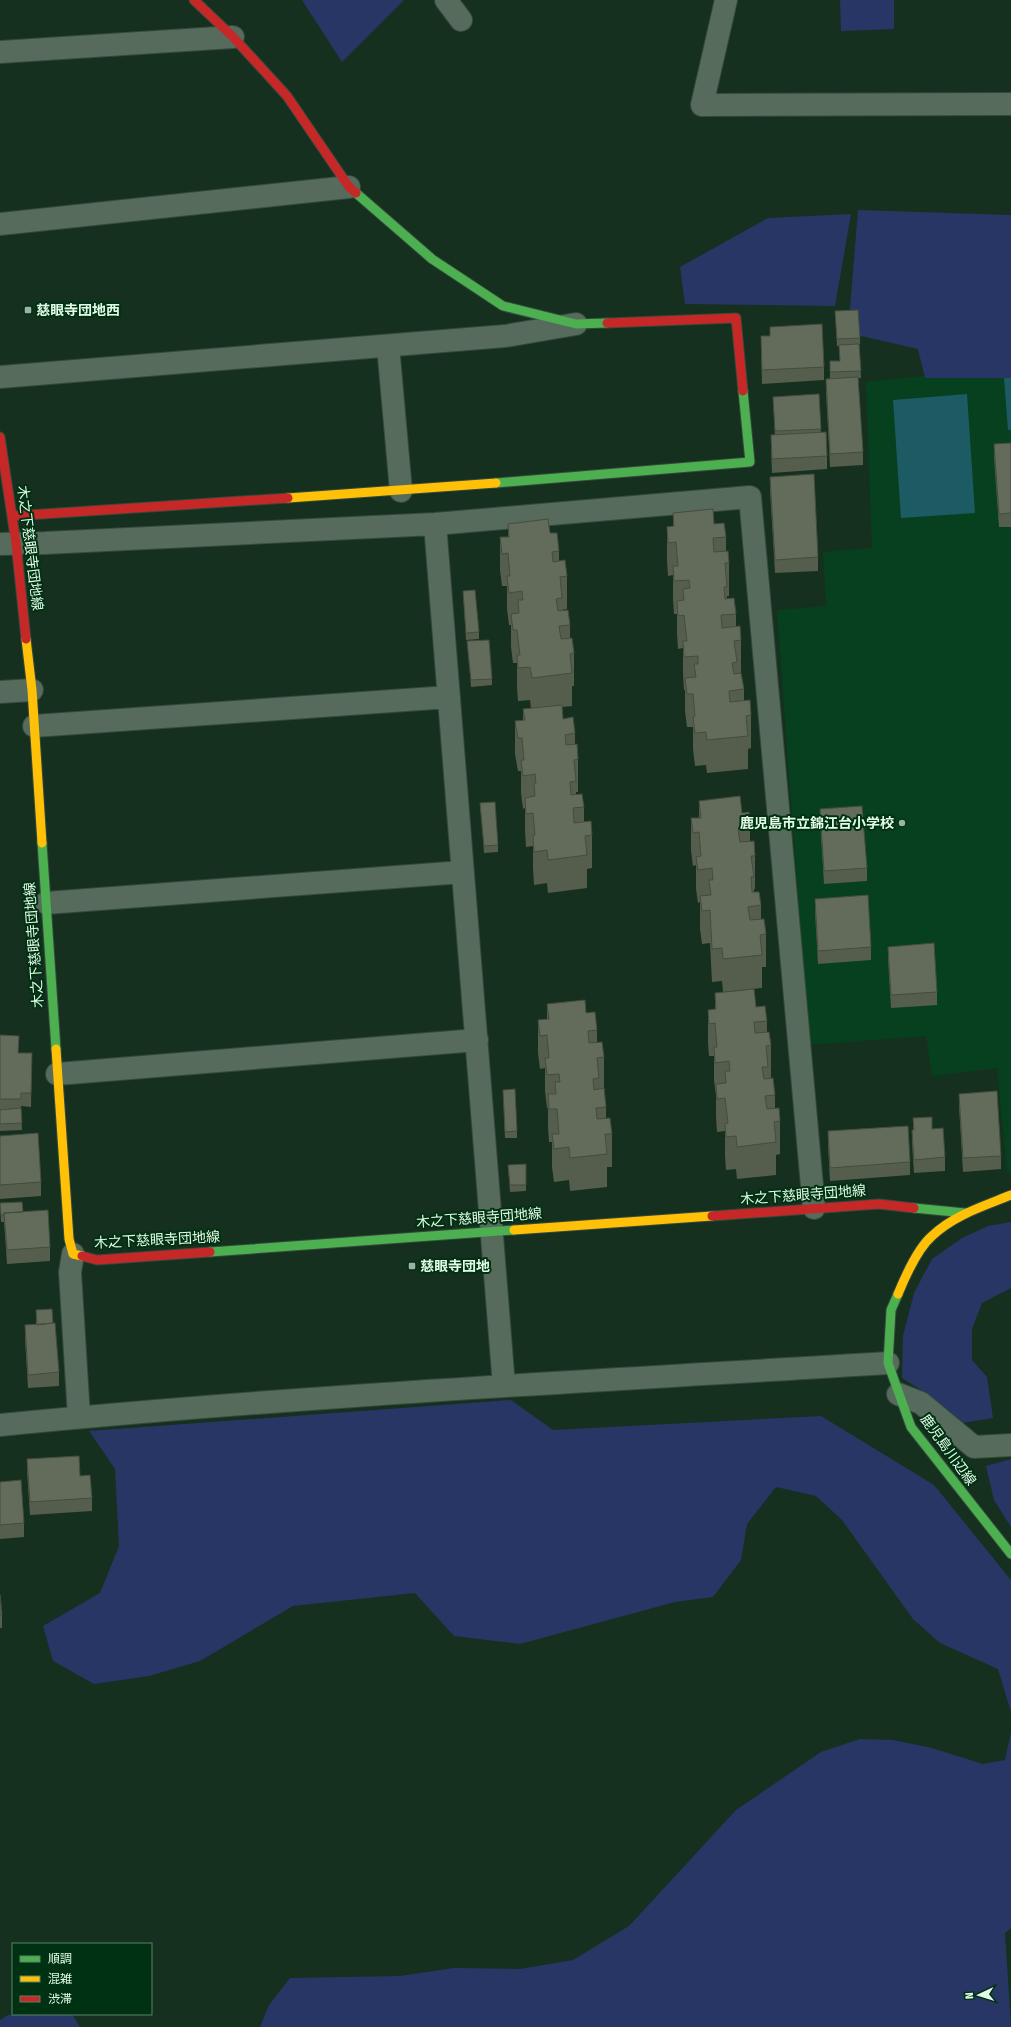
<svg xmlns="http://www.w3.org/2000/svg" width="1011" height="2027" viewBox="0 0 1011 2027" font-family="'Fira Sans Condensed','Noto Sans JP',sans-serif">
<rect width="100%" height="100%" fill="#15301f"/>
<path fill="#07401e" d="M 1011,367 L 1011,1172 L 1007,1172 L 997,1068 L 932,1076 L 926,1036 L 809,1045 L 777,610 L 826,606 L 823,552 L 872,548 L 866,382 Z"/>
<path fill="#283665" d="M 302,0 L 404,0 L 342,62 Z
M 840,0 L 894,0 L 894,29 L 841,31 Z
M 858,210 L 1011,215 L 1011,378 L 925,378 L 918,349 L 848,333 Z
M 851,214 L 835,306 L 685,304 L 680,267 L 768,218 Z
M 1011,1222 L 1011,1288 L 982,1303 L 972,1329 L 972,1360 L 987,1377 L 993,1418 L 962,1423 L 932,1397 L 902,1378 L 903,1336 L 914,1293 L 932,1259 L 962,1238 L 988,1226 Z
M 511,1400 L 553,1430 L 821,1416 L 934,1485 L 1011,1580 L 1011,1712 L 998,1669 L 940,1643 L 913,1619 L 842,1520 L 816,1496 L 776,1487 L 747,1524 L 741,1560 L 713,1597 L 675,1602 L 520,1644 L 454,1636 L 415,1593 L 293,1606 L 200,1661 L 149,1676 L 94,1684 L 53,1661 L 43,1626 L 100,1593 L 119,1546 L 115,1469 L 89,1431 Z
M 1011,1459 L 1011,1527 L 994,1500 L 986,1466 Z
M 1011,1732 L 1011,1928 L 1005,1933 L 1011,2027 L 260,2027 L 269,2005 L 290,1978 L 400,1976 L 454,1968 L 520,1969 L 573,1960 L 629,1926 L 736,1810 L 821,1752 L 860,1739 L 893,1740 L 932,1748 L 983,1764 L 1005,1760 Z
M 16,2014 L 72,2014 L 80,2027 L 0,2027 L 0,2020 L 8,2015 Z"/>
<path fill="#1c5b64" d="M 1004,378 L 1011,378 L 1011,430 L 1008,430 Z
M 967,394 L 975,513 L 901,518 L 893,400 Z"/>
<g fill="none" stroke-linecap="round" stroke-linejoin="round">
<g stroke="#35493c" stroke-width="24">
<path id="street" d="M 446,0 L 461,20
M 726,0 L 702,105 L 1011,104
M 0,52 L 233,37
M 0,224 L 349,187
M 388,346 L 401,491
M 0,377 L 505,336 L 576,324
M 435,524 L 504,1386
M 0,544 L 45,543 L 435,524 L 750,497 L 814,1208
M 0,692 L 32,690
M 34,726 L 449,697
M 46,903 L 463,872
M 57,1074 L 477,1040
M 73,1254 L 70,1272 L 79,1417
M 898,1394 L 921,1403 L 974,1447 L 1011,1445
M 0,1425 C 295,1396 592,1381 888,1363"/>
</g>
<g stroke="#35493c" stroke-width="11">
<path id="fast" d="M 356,193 L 432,259 L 503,306 L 576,324 L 607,323
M 496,483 L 750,462 L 743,391
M 42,843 L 56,1049
M 914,1208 L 965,1213
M 210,1252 L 514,1230
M 898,1294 L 891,1310 L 888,1363 L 911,1427 L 1011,1554"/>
</g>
<g stroke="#35493c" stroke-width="11">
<path id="slow" d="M 288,498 L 496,483
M 26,639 L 32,690 L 42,843
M 56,1049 L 69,1239 L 73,1254 L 82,1256
M 514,1230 L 712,1216
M 898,1294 C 905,1277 918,1248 932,1236 C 954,1215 984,1206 1011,1195"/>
</g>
<g stroke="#35493c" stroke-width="11">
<path id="jam" d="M 194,0 L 233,37 L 287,96 L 349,187 L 356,193
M 607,323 L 736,318 L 743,391
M 0,437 L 16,543 L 26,639
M 12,516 L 288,498
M 712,1216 L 879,1204 L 914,1208
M 82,1256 L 97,1260 L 210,1252"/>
</g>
<use href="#street" stroke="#566b5c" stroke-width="22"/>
<use href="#fast" stroke="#4caf50" stroke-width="9"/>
<use href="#slow" stroke="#ffc107" stroke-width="9"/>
<use href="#jam" stroke="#c62828" stroke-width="9"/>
</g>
<path fill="#555d4d" d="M 835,311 L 860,338 L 860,344 L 859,344 L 861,378 L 858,378 L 863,452 L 863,465 L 830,467 L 826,392 L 826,379 L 830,379 L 830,361 L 840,361 L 839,346 L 837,346 Z
M 770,327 L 824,367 L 824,380 L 762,384 L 761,349 L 761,336 L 770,336 Z
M 819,394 L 821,432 L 827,456 L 827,469 L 772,473 L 771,448 L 771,435 L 775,435 L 773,397 Z
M 1011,443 L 1011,527 L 999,527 L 994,458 L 994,444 Z
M 770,477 L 818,557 L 818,571 L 775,573 L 770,490 Z
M 673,513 L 714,524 L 726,537 L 726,551 L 729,563 L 729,596 L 727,596 L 727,599 L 736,614 L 736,626 L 741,640 L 741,673 L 737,674 L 744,689 L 744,701 L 751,715 L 751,748 L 748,749 L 748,769 L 707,773 L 706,765 L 695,766 L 693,749 L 693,727 L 687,727 L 685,711 L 685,690 L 684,690 L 683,674 L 683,648 L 678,649 L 677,633 L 677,614 L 674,614 L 673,599 L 673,575 L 668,576 L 667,560 L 667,527 L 673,526 Z
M 508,524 L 550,533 L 559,551 L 559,561 L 567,576 L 567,609 L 562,610 L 562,611 L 570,625 L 570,638 L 574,653 L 574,686 L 572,686 L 572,706 L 562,707 L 563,719 L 575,733 L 575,744 L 578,759 L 578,792 L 576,792 L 576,794 L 584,807 L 584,822 L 592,835 L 592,868 L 587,869 L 587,888 L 548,893 L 547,883 L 534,885 L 533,868 L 533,846 L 526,847 L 525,830 L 525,808 L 523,809 L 521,793 L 521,771 L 518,771 L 515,754 L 515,721 L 523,720 L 523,709 L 531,708 L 530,700 L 518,701 L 517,688 L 517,663 L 513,663 L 511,647 L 511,625 L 509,625 L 507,609 L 507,586 L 502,586 L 500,570 L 500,537 L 508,537 Z
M 463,591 L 479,632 L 479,639 L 466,640 Z
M 467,641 L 492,679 L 492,685 L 471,687 Z
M 699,801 L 742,813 L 750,828 L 750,841 L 755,856 L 755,889 L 754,889 L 754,892 L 761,905 L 761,919 L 766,934 L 766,967 L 762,967 L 762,988 L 723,992 L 722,981 L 712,982 L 710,943 L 702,944 L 700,929 L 700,902 L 698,903 L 696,889 L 696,865 L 693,866 L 691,851 L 691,818 L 699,818 Z
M 480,803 L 498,845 L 498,852 L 484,853 Z
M 820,809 L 867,868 L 867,881 L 824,884 L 820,822 Z
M 815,899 L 871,947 L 871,960 L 818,964 L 815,913 Z
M 888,947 L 937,992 L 937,1005 L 891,1008 L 888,960 Z
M 715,993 L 756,1007 L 767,1021 L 767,1032 L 771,1045 L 771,1078 L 768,1079 L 775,1095 L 775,1108 L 780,1121 L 780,1154 L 776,1155 L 776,1175 L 737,1179 L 736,1169 L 726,1170 L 725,1156 L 725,1131 L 717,1132 L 716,1117 L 716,1096 L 714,1080 L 714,1056 L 709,1056 L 708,1043 L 708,1010 L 715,1009 Z
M 547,1004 L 586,1013 L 597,1030 L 597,1042 L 604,1057 L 604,1088 L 606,1107 L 606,1118 L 612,1134 L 612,1167 L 607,1167 L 607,1187 L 570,1191 L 569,1180 L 554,1182 L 552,1167 L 552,1142 L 549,1142 L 548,1127 L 548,1108 L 547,1108 L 545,1091 L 545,1068 L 540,1069 L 538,1053 L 538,1020 L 547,1019 Z
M 0,1035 L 18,1053 L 32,1053 L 31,1107 L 21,1106 L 22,1130 L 0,1131 Z
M 503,1090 L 517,1131 L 517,1138 L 505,1138 Z
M 959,1094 L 1001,1156 L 1001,1169 L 963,1172 L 959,1107 Z
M 913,1118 L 932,1129 L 945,1157 L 945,1171 L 914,1173 L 912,1144 L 912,1130 L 913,1130 Z
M 828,1131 L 910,1162 L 910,1175 L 830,1181 L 828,1145 Z
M 0,1136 L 41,1182 L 41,1196 L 0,1199 Z
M 508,1165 L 526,1185 L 526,1191 L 510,1192 Z
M 0,1203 L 23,1212 L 50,1247 L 50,1261 L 7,1264 L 4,1222 L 1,1222 Z
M 36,1310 L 53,1323 L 59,1372 L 59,1386 L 28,1388 L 25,1339 L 25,1325 L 36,1325 Z
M 27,1459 L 92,1498 L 92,1511 L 30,1515 L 27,1472 Z
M 0,1482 L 24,1523 L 24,1537 L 0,1539 Z
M 0,1595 L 2,1614 L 2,1628 L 0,1628 Z"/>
<path fill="#636c5a" stroke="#454c3f" d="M 858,310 L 860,338 L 837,339 L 835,311 Z
M 822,324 L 824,367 L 762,370 L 761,336 L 770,336 L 770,327 Z
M 859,344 L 861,371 L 830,372 L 830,361 L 840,361 L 839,345 Z
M 858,377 L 863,452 L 830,454 L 826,379 Z
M 819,394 L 821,429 L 775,431 L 773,397 Z
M 826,432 L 827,456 L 772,459 L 771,435 Z
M 1011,443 L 1011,513 L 999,514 L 994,444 Z
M 814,474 L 818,557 L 775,560 L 770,477 Z
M 713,509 L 714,524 L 724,523 L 726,537 L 713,538 L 714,552 L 728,551 L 729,563 L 725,563 L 727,587 L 724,587 L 725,599 L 734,598 L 736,614 L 721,615 L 722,628 L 740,626 L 741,640 L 734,641 L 737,662 L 732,663 L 734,674 L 741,673 L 744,689 L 729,691 L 730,702 L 750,700 L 751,715 L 746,716 L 748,736 L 707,740 L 706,732 L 695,733 L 693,717 L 695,716 L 693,694 L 687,694 L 685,678 L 696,677 L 694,664 L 698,664 L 698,656 L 684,657 L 683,641 L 687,641 L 684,615 L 678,616 L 677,601 L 684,600 L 683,589 L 690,588 L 689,580 L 674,581 L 673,566 L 678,566 L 676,542 L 668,543 L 667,527 L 674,526 L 673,513 Z
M 548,519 L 550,533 L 557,533 L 559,551 L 552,552 L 553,562 L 565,560 L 567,576 L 560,577 L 562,598 L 556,599 L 558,611 L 568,610 L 570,625 L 559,626 L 561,639 L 572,638 L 574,653 L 570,654 L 572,673 L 532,678 L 530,667 L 518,668 L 517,655 L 520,655 L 517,630 L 513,630 L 511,614 L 519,613 L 518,600 L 523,600 L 522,591 L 509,593 L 507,576 L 510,576 L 508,553 L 502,554 L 500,537 L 509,537 L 508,524 Z
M 475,590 L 479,632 L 466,633 L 463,591 Z
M 489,640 L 492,679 L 471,680 L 467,641 Z
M 562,705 L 563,719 L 573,717 L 575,733 L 565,735 L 566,745 L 577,744 L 578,759 L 574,760 L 576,781 L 570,782 L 571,795 L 582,794 L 584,807 L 573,808 L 574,823 L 591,821 L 592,835 L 585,836 L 587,855 L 548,860 L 547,850 L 534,852 L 533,835 L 535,835 L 533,813 L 526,814 L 525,798 L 535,796 L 534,783 L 536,783 L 535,774 L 523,776 L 521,760 L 524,760 L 522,738 L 518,738 L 515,721 L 525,720 L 523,709 Z
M 740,796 L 742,813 L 749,812 L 750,828 L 738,829 L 740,842 L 754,841 L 755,856 L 751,856 L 754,877 L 751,877 L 752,892 L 759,892 L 761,905 L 748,907 L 750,920 L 764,919 L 766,934 L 760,935 L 762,955 L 723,959 L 722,948 L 712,949 L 710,910 L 702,911 L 700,896 L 711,895 L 709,880 L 713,880 L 712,868 L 698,870 L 696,857 L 701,856 L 699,832 L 693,833 L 691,818 L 701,818 L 699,801 Z
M 495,802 L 498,845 L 484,846 L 480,803 Z
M 862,806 L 867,868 L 824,871 L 820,809 Z
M 868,895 L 871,947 L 818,951 L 815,899 Z
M 934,943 L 937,992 L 891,995 L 888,947 Z
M 754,989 L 756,1007 L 765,1006 L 767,1021 L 754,1022 L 755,1033 L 769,1032 L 771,1045 L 766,1046 L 768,1067 L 762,1067 L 764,1079 L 773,1078 L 775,1095 L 765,1096 L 767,1109 L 779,1108 L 780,1121 L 774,1122 L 776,1142 L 737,1147 L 736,1136 L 726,1137 L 725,1124 L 728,1123 L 725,1098 L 717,1099 L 716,1084 L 726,1083 L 725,1071 L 730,1071 L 729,1061 L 715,1063 L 714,1047 L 717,1047 L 715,1023 L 709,1024 L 708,1010 L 716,1009 L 715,993 Z
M 585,1000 L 586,1013 L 595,1012 L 597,1030 L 588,1031 L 589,1043 L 602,1042 L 604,1057 L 597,1058 L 599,1078 L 593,1079 L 594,1090 L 604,1088 L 606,1107 L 596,1108 L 597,1119 L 610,1118 L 612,1134 L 605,1134 L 607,1154 L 570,1158 L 569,1147 L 554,1149 L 552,1134 L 559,1134 L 557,1109 L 549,1109 L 548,1094 L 556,1094 L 555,1082 L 560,1082 L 559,1074 L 547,1075 L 545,1058 L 549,1058 L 547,1035 L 540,1036 L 538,1020 L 549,1019 L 547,1004 Z
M 0,1035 L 19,1036 L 18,1053 L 32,1053 L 31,1093 L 21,1093 L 21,1099 L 0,1099 Z
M 515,1089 L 517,1131 L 505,1132 L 503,1090 Z
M 997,1091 L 1001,1156 L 963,1158 L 959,1094 Z
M 21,1108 L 22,1123 L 0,1124 L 0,1110 Z
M 932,1117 L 932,1129 L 943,1128 L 945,1157 L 914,1160 L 912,1130 L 914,1130 L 913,1118 Z
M 908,1126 L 910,1162 L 830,1168 L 828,1131 Z
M 38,1133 L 41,1182 L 0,1185 L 0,1136 Z
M 526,1164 L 526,1185 L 510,1185 L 508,1165 Z
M 22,1202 L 23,1212 L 4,1213 L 4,1215 L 1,1215 L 0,1203 Z
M 48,1210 L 50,1247 L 7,1250 L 4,1213 Z
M 52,1309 L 53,1323 L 37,1325 L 36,1310 Z
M 55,1323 L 59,1372 L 28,1375 L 25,1325 Z
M 79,1456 L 80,1476 L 90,1475 L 92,1498 L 30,1502 L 27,1459 Z
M 21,1480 L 24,1523 L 0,1525 L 0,1482 Z
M 0,1595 L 2,1614 L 0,1615 Z"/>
<g fill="#9ab4a1" stroke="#003112" stroke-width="1.5">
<rect x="24" y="306" width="8" height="8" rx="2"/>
<circle cx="902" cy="823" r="4"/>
<rect x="408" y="1262" width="8" height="8" rx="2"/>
</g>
<g text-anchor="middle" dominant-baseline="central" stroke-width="4" stroke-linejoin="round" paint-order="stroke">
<g font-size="14" font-weight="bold" fill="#e2fbe7" stroke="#003112" text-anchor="start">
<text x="36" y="310">慈眼寺団地西</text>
<text x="894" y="823" text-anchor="end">鹿児島市立錦江台小学校</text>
<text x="420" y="1266">慈眼寺団地</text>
</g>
<g font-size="14" fill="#e2fbe7" stroke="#003112">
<text transform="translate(30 548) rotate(83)">木之下慈眼寺団地線</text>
<text transform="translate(34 945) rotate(-94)">木之下慈眼寺団地線</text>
<text transform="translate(803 1195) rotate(-4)">木之下慈眼寺団地線</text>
<text transform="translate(479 1218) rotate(-4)">木之下慈眼寺団地線</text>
<text transform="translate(157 1240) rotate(-3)">木之下慈眼寺団地線</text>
<text transform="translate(948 1450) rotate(54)">鹿児島川辺線</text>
</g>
</g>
<rect x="12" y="1943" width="140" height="72" fill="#003112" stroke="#5a8267"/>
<rect x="20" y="1956" width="20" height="6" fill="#4caf50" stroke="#5a8267"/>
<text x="48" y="1963" font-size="12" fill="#e2fbe7">順調</text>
<rect x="20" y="1976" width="20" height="6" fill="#ffc107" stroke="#5a8267"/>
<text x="48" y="1983" font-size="12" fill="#e2fbe7">混雑</text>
<rect x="20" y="1996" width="20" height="6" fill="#c62828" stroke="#5a8267"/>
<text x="48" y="2003" font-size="12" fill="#e2fbe7">渋滞</text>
<g transform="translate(979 1995) rotate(266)" stroke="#003112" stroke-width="3" paint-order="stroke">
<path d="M0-3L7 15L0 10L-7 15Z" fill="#e2fbe7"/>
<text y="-6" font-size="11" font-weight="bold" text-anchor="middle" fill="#e2fbe7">N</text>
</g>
</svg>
